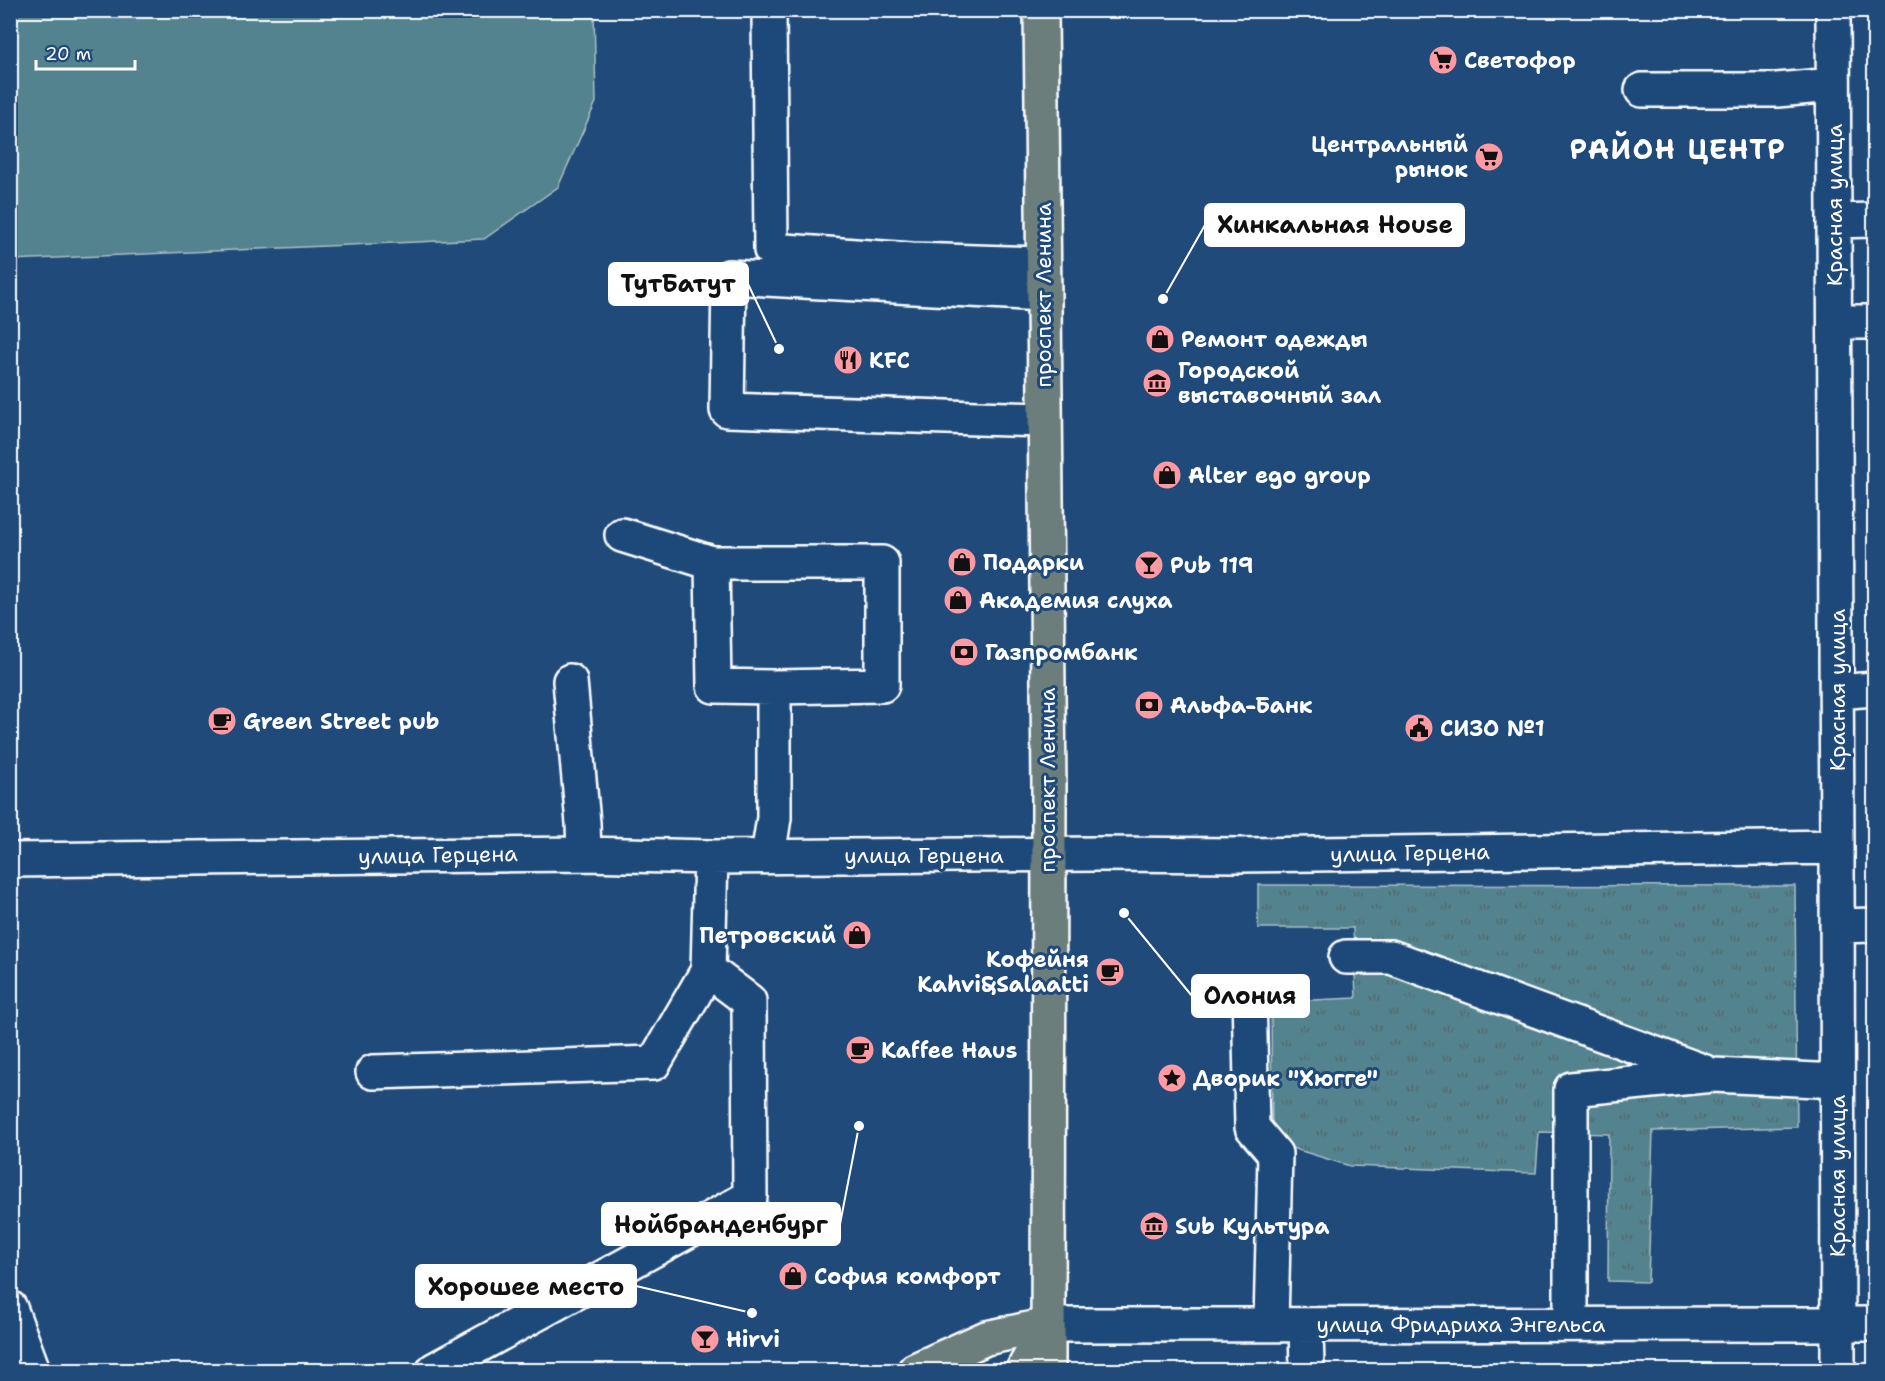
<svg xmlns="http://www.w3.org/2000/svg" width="1885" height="1381" viewBox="0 0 1885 1381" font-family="'Shantell Sans',sans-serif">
<defs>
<pattern id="grass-tufts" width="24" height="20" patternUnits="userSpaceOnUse" patternTransform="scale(1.5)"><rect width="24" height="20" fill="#53838e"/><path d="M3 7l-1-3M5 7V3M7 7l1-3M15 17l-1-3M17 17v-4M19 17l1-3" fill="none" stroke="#506a70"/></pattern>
</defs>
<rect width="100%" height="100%" fill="#1f4a7a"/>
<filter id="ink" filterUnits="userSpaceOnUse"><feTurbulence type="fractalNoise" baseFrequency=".0167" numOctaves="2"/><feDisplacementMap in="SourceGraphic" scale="12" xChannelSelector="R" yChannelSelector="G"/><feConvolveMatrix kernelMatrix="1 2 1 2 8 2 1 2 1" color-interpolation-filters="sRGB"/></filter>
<g filter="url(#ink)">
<path fill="url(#grass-tufts)" stroke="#a9c1c6" stroke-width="1.5" d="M 1258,885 L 1795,886 L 1797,1127 L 1653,1131 L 1648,1282 L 1608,1281 L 1609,1134 L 1539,1132 L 1536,1173 L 1350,1166 L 1272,1142 L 1271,1002 L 1356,998 L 1353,928 L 1258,928 Z"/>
<path fill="#53838e" stroke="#a9c1c6" stroke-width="1.5" d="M 10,11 L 594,11 L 596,102 L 558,187 L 484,239 L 11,260 Z"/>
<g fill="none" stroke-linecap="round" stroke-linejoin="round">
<g stroke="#fff" stroke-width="38">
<path id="minor" d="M 769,10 L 771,250 L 912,260 L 1042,264
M 1833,10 L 1837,847 L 1838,1370
M 1642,90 L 1777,90 L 1833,85
M 1834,221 L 1874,220
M 1043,294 L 729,277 L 727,410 L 1044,420
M 1835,322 L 1874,322
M 622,535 L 712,563
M 570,681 L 583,823 L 584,854
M 1837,692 L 1874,689
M 768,856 L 774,818 L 774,687 L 882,685 L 882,563 L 712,563 L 714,686 L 774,687
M 10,860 L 584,854 L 711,857 L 1099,854 L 1241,855 L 1837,847
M 1837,926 L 1874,925
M 1346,957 L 1391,957 L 1705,1072
M 1249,992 L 1252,1127 L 1275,1154 L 1271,1324
M 373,1072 L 654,1063 L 708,970
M 10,1308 L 33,1370
M 1571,1324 L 1571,1089 L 1713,1075 L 1837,1081
M 1048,1325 L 1874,1324
M 1306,1325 L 1307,1370
M 434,1370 L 750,1197 L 749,1001 L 708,970 L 711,857"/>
</g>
<g stroke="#fff" stroke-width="38">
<path id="major" d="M 1041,10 L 1049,786 L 1048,1370
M 915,1370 L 986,1338 L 1048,1325
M 1023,1370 L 1047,1326"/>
</g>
<use href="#minor" stroke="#1f4a7a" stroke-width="33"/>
<use href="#major" stroke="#6c7e7c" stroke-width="33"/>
</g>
</g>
<defs>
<g id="supermarket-disc" transform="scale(1.5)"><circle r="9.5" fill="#ff9aa2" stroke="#1f4a7a"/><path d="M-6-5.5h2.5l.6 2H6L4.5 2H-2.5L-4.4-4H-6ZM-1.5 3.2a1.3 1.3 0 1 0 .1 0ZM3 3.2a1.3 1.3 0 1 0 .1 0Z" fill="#111"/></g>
<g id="shop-disc" transform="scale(1.5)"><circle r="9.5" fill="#ff9aa2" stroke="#1f4a7a"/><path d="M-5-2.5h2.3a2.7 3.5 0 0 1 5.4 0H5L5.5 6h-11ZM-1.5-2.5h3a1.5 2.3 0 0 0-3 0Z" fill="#111"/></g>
<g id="restaurant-disc" transform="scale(1.5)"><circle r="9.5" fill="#ff9aa2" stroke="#1f4a7a"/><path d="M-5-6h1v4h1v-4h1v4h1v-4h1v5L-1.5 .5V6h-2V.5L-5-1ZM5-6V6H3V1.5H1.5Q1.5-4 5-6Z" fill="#111"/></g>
<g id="museum-disc" transform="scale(1.5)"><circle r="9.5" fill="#ff9aa2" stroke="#1f4a7a"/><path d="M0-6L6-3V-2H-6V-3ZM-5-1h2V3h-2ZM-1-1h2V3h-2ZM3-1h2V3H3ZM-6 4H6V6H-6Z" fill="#111"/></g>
<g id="bar-disc" transform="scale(1.5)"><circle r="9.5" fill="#ff9aa2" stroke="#1f4a7a"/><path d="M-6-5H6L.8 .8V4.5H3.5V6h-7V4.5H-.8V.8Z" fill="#111"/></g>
<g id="bank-disc" transform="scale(1.5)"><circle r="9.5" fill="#ff9aa2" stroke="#1f4a7a"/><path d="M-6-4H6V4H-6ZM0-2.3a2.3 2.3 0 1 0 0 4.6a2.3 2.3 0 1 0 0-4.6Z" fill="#111"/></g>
<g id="cafe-disc" transform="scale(1.5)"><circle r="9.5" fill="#ff9aa2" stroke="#1f4a7a"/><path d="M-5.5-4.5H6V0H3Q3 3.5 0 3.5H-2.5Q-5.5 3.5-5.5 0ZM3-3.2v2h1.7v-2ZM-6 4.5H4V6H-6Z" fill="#111"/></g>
<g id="civic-disc" transform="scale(1.5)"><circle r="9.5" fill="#ff9aa2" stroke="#1f4a7a"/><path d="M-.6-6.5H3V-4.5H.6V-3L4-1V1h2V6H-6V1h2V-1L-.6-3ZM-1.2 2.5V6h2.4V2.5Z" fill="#111"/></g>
<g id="sight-disc" transform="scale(1.5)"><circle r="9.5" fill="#ff9aa2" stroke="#1f4a7a"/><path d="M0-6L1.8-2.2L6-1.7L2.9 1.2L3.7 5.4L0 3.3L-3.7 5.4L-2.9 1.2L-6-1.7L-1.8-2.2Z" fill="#111"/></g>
</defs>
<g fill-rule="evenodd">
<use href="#supermarket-disc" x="1443" y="60"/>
<use href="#supermarket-disc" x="1489" y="157"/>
<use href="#shop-disc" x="1160" y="339"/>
<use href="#restaurant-disc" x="848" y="360"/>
<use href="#museum-disc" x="1157" y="383"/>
<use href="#shop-disc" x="1167" y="475"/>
<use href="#shop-disc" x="962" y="562"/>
<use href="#bar-disc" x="1149" y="565"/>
<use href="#shop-disc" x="958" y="600"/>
<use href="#bank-disc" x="964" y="652"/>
<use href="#bank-disc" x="1149" y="705"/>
<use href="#cafe-disc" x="222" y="721"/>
<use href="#civic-disc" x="1419" y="728"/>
<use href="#shop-disc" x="857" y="935"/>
<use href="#cafe-disc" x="1110" y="972"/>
<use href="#cafe-disc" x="860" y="1050"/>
<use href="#sight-disc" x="1172" y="1078"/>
<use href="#museum-disc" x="1154" y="1226"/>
<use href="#shop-disc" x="793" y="1276"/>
<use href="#bar-disc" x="705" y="1339"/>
</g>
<g text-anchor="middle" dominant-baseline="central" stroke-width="6" stroke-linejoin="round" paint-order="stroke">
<g font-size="22" font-weight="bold" fill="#fff" stroke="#1f4a7a" text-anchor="start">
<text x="1464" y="60">Светофор</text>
<text x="1468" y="144" text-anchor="end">Центральный<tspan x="1468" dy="25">рынок</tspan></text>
<text x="1181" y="339">Ремонт одежды</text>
<text x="869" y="360">KFC</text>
<text x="1178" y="370">Городской<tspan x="1178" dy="25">выставочный зал</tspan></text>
<text x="1188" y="475">Alter ego group</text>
<text x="983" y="562">Подарки</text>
<text x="1170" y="565">Pub 119</text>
<text x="979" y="600">Академия слуха</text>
<text x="985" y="652">Газпромбанк</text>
<text x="1170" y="705">Альфа-Банк</text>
<text x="243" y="721">Green Street pub</text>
<text x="1440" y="728">СИЗО №1</text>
<text x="836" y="935" text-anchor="end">Петровский</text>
<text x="1089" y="959" text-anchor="end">Кофейня<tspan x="1089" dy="25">Kahvi&amp;Salaatti</tspan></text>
<text x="881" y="1050">Kaffee Haus</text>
<text x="1193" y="1078">Дворик "Хюгге"</text>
<text x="1175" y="1226">Sub Культура</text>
<text x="814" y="1276">София комфорт</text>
<text x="726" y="1339">Hirvi</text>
</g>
<g font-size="22" fill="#fff" stroke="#1f4a7a">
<text transform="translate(1834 205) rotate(-90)">Красная улица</text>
<text transform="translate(1043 295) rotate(-90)">проспект Ленина</text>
<text transform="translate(1837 690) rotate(-90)">Красная улица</text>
<text transform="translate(1047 780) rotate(-90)">проспект Ленина</text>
<text transform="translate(1410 853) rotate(-1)">улица Герцена</text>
<text transform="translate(438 855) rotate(-1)">улица Герцена</text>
<text x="924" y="855">улица Герцена</text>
<text transform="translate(1837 1176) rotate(-90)">Красная улица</text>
<text x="1461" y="1324">улица Фридриха Энгельса</text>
</g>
<g font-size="28" font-weight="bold" letter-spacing="1.5" fill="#fff" stroke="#1f4a7a">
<text x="1678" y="149">РАЙОН ЦЕНТР</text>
</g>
</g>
<path fill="none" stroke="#fff" stroke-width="2" d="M1163 299L1205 225M779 349L748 284M1124 913L1192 996M859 1126L840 1224M752 1313L636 1286"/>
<g fill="#fff" stroke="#1f4a7a" stroke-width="2">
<circle cx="1163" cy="299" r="6"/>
<circle cx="779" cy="349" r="6"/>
<circle cx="1124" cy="913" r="6"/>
<circle cx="859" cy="1126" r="6"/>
<circle cx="752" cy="1313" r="6"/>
</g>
<g fill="#fff" stroke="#fff" stroke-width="2">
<rect x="1205" y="204" width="259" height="42" rx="6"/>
<rect x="609" y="263" width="139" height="42" rx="6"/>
<rect x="1192" y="975" width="117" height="42" rx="6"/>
<rect x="602" y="1203" width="238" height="42" rx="6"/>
<rect x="416" y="1265" width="220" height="42" rx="6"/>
</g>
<g font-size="24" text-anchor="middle" font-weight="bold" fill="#111">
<text x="1335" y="233">Хинкальная House</text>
<text x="678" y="292">ТутБатут</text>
<text x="1250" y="1004">Олония</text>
<text x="721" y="1233">Нойбранденбург</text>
<text x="526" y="1295">Хорошее место</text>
</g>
<rect width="1885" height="1381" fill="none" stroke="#1f4a7a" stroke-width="36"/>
<rect x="18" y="18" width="1849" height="1345" fill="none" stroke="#fff" stroke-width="2" filter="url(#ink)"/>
<path d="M36 60v9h99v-9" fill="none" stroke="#ffffff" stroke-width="3"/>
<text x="45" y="60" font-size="18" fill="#ffffff" stroke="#1f4a7a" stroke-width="4.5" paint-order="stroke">20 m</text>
</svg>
